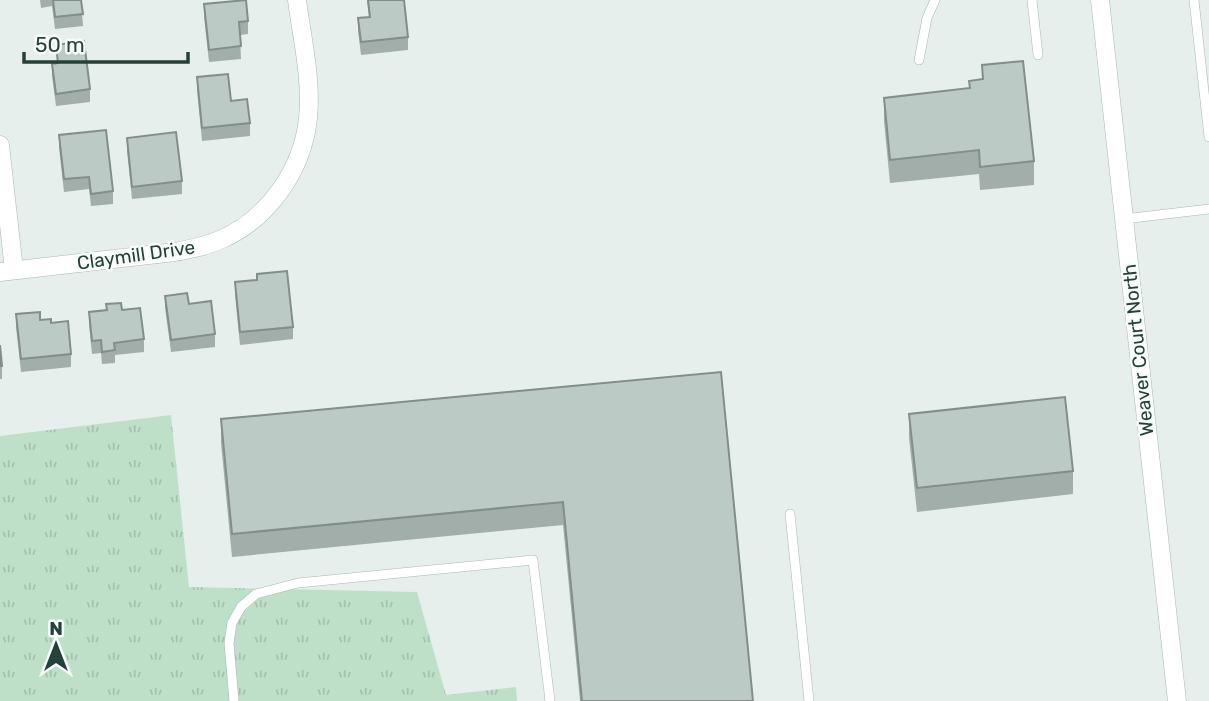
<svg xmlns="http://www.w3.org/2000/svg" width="1209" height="701" viewBox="0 0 1209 701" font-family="Rubik,sans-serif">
<defs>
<pattern id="grass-tufts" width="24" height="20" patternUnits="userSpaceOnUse" patternTransform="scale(1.75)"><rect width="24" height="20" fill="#bfe0c8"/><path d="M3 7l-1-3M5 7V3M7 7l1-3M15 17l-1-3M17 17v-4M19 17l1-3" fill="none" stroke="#a4c1ad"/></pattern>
</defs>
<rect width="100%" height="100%" fill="#e6efeb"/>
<path fill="url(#grass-tufts)" d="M 171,415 L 189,587 L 417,592 L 446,695 L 516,687 L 517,701 L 0,701 L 0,436 Z"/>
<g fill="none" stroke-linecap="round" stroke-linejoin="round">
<g stroke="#a8b8b2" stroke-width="10">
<path id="lane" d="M 1032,0 L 1038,55
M 1194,0 L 1209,137
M 919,60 L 927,18 L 935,0
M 1124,219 L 1209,209
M 790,514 L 809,701
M 234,701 L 229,643 L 232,623 L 241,607 L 256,594 L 298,583 L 533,560 L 550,701"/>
</g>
<g stroke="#a8b8b2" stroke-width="19">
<path id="street" d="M 1100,0 L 1177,701
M 0,145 L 14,270
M 0,272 L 175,252 C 191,249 207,246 222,239 C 269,218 303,169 308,118 C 312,80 302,38 297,0"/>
</g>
<use href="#lane" stroke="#fff" stroke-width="9"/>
<use href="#street" stroke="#fff" stroke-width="18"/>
</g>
<path fill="#a1aea9" d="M 40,0 L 81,0 L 83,26 L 55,29 L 52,6 L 41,8 Z
M 367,0 L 404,0 L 408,37 L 408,50 L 361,55 L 358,31 L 358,18 L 369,18 Z
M 204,4 L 248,21 L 248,34 L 240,35 L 241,59 L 209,62 L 204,17 Z
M 56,45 L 90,89 L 90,102 L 56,106 L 52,76 L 52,64 L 57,63 Z
M 982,65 L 1034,161 L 1034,185 L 980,190 L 979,174 L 890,183 L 884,121 L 884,98 L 969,88 L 982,80 Z
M 197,77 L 231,101 L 250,123 L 250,136 L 202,141 L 197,90 Z
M 59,135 L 113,191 L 113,204 L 91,206 L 89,189 L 64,192 L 59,148 Z
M 127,138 L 182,181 L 182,194 L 132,199 L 127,151 Z
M 257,274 L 293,327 L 293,339 L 240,345 L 235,295 L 235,282 L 257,280 Z
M 165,296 L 189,304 L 215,334 L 215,347 L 171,352 L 165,308 Z
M 106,304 L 122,310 L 144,339 L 144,352 L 115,355 L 115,363 L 102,364 L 101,353 L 92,354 L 89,325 L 89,312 L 106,310 Z
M 16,314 L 51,323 L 71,354 L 71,367 L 21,372 L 16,327 Z
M 0,345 L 2,366 L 2,379 L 0,379 Z
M 721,372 L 753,701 L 580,701 L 563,525 L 232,557 L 221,443 L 221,419 Z
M 909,414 L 1073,471 L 1073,494 L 917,512 L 909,438 Z"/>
<path fill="#bbcac4" stroke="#838d89" stroke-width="2" d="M 53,0 L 81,0 L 83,14 L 55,17 Z
M 246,0 L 248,21 L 239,22 L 241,46 L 209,50 L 204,4 Z
M 368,0 L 404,0 L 408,37 L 361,42 L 358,18 L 370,17 Z
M 84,41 L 90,89 L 56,94 L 52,64 L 58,63 L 56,45 Z
M 1023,61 L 1034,161 L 980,167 L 979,150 L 890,160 L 884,98 L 970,88 L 969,81 L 983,79 L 982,65 Z
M 228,74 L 231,101 L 247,99 L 250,123 L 202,128 L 197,77 Z
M 106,130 L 113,191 L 91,194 L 89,177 L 64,179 L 59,135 Z
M 176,132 L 182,181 L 132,187 L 127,138 Z
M 287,271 L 293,327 L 240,332 L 235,282 L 257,280 L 257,274 Z
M 187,293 L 189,304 L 211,301 L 215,334 L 171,340 L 165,296 Z
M 121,303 L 122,310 L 140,308 L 144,339 L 114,343 L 115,350 L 102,352 L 101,340 L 92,341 L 89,312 L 107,310 L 106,304 Z
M 40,312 L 40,320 L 51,319 L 51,323 L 68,321 L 71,354 L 21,359 L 16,314 Z
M 0,345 L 2,366 L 0,366 Z
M 721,372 L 753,701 L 582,701 L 563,502 L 232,534 L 221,419 Z
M 1065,397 L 1073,471 L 917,488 L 909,414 Z"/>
<g text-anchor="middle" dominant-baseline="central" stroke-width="5" stroke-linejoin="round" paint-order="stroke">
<g font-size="19" fill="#24423a" stroke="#f7fbf9">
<text transform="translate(136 255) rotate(-8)">Claymill Drive</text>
<text transform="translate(1138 350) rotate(-96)">Weaver Court North</text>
</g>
</g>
<g transform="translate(56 645)" stroke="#f7fbf9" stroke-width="5" paint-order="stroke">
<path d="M0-5L12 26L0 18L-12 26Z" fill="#24423a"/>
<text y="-10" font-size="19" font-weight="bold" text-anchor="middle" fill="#24423a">N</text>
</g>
<path d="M24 52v10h164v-10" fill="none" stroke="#24423a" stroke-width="3.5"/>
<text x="35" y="52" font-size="21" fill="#24423a" stroke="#f7fbf9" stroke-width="5" paint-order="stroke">50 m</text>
</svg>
